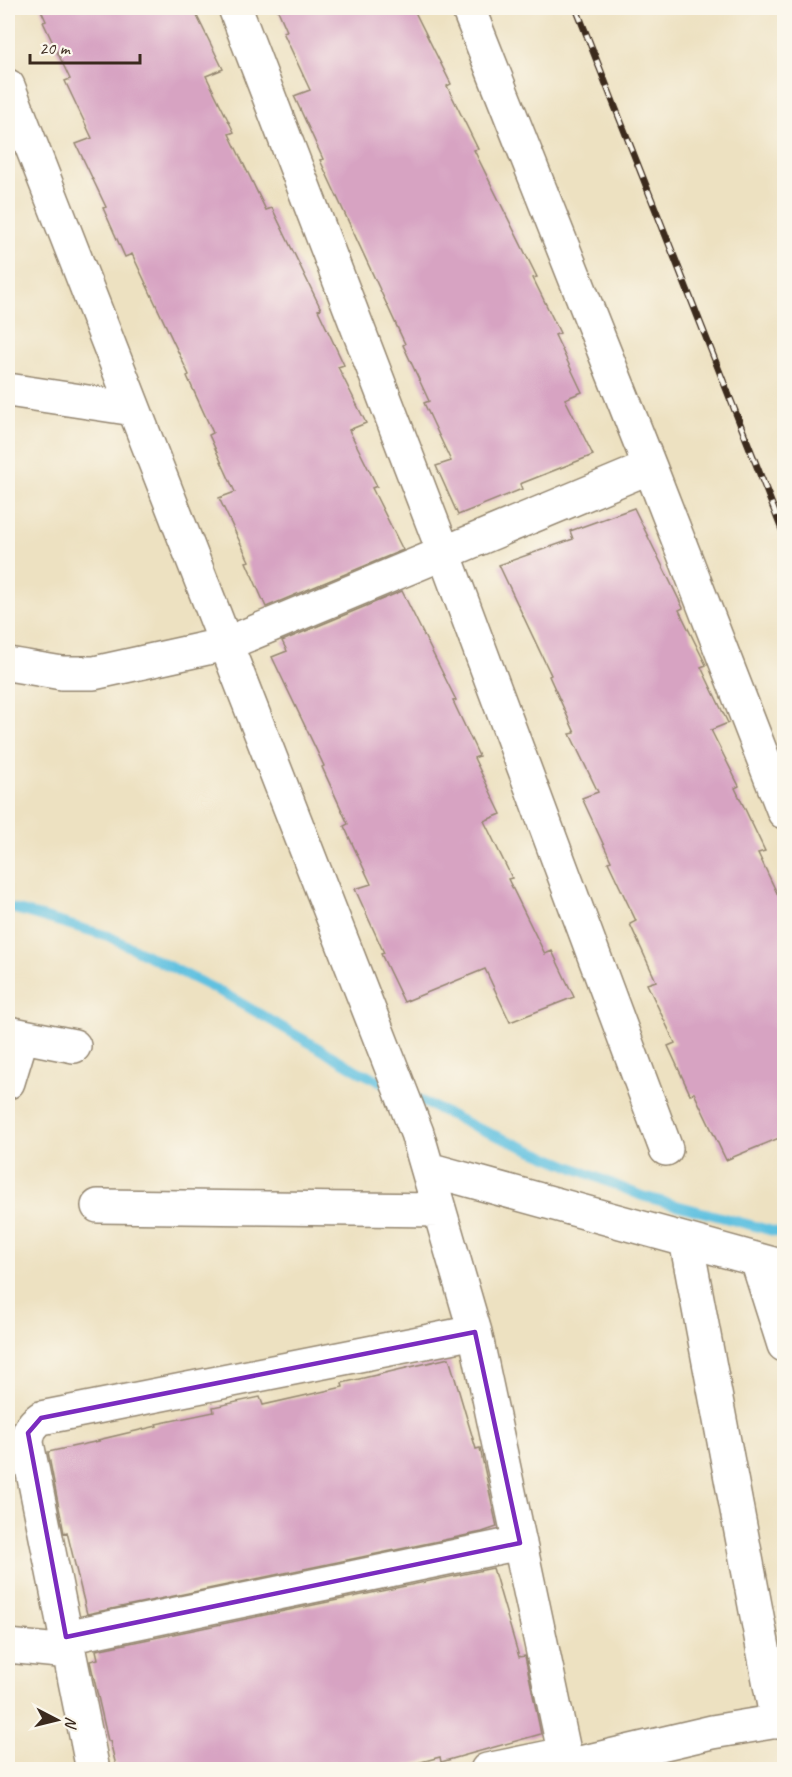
<svg xmlns="http://www.w3.org/2000/svg" width="792" height="1777" viewBox="0 0 792 1777" font-family="Caveat,sans-serif">
<rect width="100%" height="100%" fill="#fbf7ec"/>
<filter id="ink" filterUnits="userSpaceOnUse"><feTurbulence type="fractalNoise" baseFrequency=".0167" numOctaves="2"/><feDisplacementMap in="SourceGraphic" scale="12" xChannelSelector="R" yChannelSelector="G"/><feConvolveMatrix kernelMatrix="1 2 1 2 8 2 1 2 1" color-interpolation-filters="sRGB"/></filter>
<filter id="wash" filterUnits="userSpaceOnUse"><feTurbulence type="fractalNoise" baseFrequency=".008" numOctaves="4" result="noise"/><feDisplacementMap in="SourceGraphic" scale="24" xChannelSelector="R" yChannelSelector="G"/><feGaussianBlur stdDeviation="1.35" result="paint"/><feColorMatrix in="noise" values="0 0 0 0 0 0 0 0 0 0 0 0 0 0 0 0 0 1.4 0 .05"/><feComposite in="paint" operator="in"/></filter>
<g filter="url(#wash)">
<rect width="100%" height="100%" fill="#ede1c1"/>
<g fill="none" stroke-linecap="round" stroke-linejoin="round">
<path stroke="#61c1e0" stroke-width="10" d="M 8,907 L 108,936 L 227,995 L 358,1071 L 392,1087
M 411,1096 L 475,1127 L 642,1196 L 784,1234"/>
</g>
<g id="blocks">
<path fill="#d7a3c2" d="M 40,8 L 193,8 L 223,69 L 206,76 L 234,132 L 229,134 L 266,210 L 272,208 L 321,309 L 318,310 L 344,365 L 338,367 L 366,423 L 349,430 L 377,486 L 372,488 L 403,550 L 266,607 L 246,562 L 249,561 L 219,498 L 235,492 L 209,435 L 213,433 L 187,376 L 189,375 L 132,254 L 125,257 L 103,208 L 106,207 L 76,144 L 92,138 L 65,81 L 70,79 L 43,22 L 46,21 Z
M 277,8 L 413,8 L 451,84 L 447,86 L 478,149 L 474,150 L 537,277 L 533,278 L 560,333 L 555,335 L 582,392 L 565,399 L 593,455 L 520,484 L 522,489 L 458,515 L 436,466 L 451,461 L 424,403 L 429,401 L 403,345 L 405,344 L 320,160 L 323,159 L 294,96 L 310,90 L 283,32 L 287,31 Z
M 634,508 L 683,608 L 679,610 L 706,665 L 701,667 L 728,723 L 711,730 L 739,786 L 735,788 L 765,851 L 758,853 L 784,908 L 784,1136 L 726,1160 L 694,1093 L 690,1094 L 668,1046 L 675,1043 L 647,984 L 656,981 L 630,924 L 636,921 L 608,862 L 611,861 L 582,798 L 598,792 L 570,734 L 575,733 L 549,676 L 551,675 L 499,565 L 573,539 L 570,531 Z
M 402,591 L 456,700 L 453,701 L 479,756 L 474,758 L 501,814 L 484,821 L 512,878 L 508,879 L 545,954 L 552,951 L 574,997 L 510,1022 L 485,969 L 404,1002 L 381,954 L 384,953 L 355,889 L 371,884 L 344,826 L 348,824 L 322,767 L 324,766 L 272,657 L 287,651 L 282,641 Z
M 449,1358 L 476,1449 L 480,1448 L 497,1527 L 482,1532 L 87,1614 L 67,1532 L 64,1533 L 48,1452 L 99,1441 L 98,1440 L 157,1426 L 156,1424 L 214,1412 L 213,1407 L 260,1397 L 263,1405 L 343,1387 L 342,1383 Z
M 493,1568 L 519,1657 L 525,1656 L 541,1734 L 441,1762 L 440,1757 L 391,1770 L 117,1770 L 110,1741 L 108,1741 L 90,1661 L 98,1659 L 96,1650 Z"/>
</g>
</g>
<g filter="url(#ink)">
<use href="#blocks" fill-opacity="0" stroke="#948670" stroke-width="1.5"/>
<g fill="none" stroke-linecap="round" stroke-linejoin="round">
<g stroke="#948670" stroke-width="36">
<path id="street" d="M 235,8 L 444,553 L 666,1149
M 468,8 L 650,467 L 784,812
M 8,86 L 417,1133 L 475,1332 L 568,1770
M 8,390 L 134,409
M 8,664 L 62,673 L 94,673 L 226,644 L 650,467
M 8,1033 L 74,1046
M 8,1082 L 22,1036
M 428,1169 L 784,1267
M 98,1206 L 439,1210
M 686,1240 L 777,1722
M 757,1260 L 784,1345
M 66,1637 L 520,1543
M 8,1646 L 69,1652
M 567,1766 L 712,1732 L 784,1720
M 93,1770 L 27,1443 C 28,1431 31,1425 41,1418 L 475,1332
M 487,1770 L 564,1754"/>
</g>
<use href="#street" stroke="#fff" stroke-width="33"/>
<g stroke="#3b2a1e" stroke-width="7">
<path id="rail" d="M 576,8 L 784,535"/>
</g>
<use href="#rail" stroke="#fbf7ec" stroke-width="4.5" stroke-dasharray="14" stroke-linecap="butt"/>
</g>
</g>
<path fill="none" stroke="#7b2cbf" stroke-width="4.5" stroke-linejoin="round" d="M 475,1332 L 520,1543 L 66,1637 L 28,1433 L 41,1418 Z"/>
<rect width="792" height="1777" fill="none" stroke="#fbf7ec" stroke-width="30"/>
<g transform="translate(57 1720) rotate(97)" stroke="#fbf7ec" stroke-width="4.5" paint-order="stroke">
<path d="M0-4.5L10 22L0 15L-10 22Z" fill="#3b2a1e"/>
<text y="-9" font-size="16" font-weight="bold" text-anchor="middle" fill="#3b2a1e">N</text>
</g>
<path d="M30 54v9h110v-9" fill="none" stroke="#3b2a1e" stroke-width="3"/>
<text x="39" y="54" font-size="18" fill="#3b2a1e" stroke="#fbf7ec" stroke-width="4.5" paint-order="stroke">20 m</text>
</svg>
